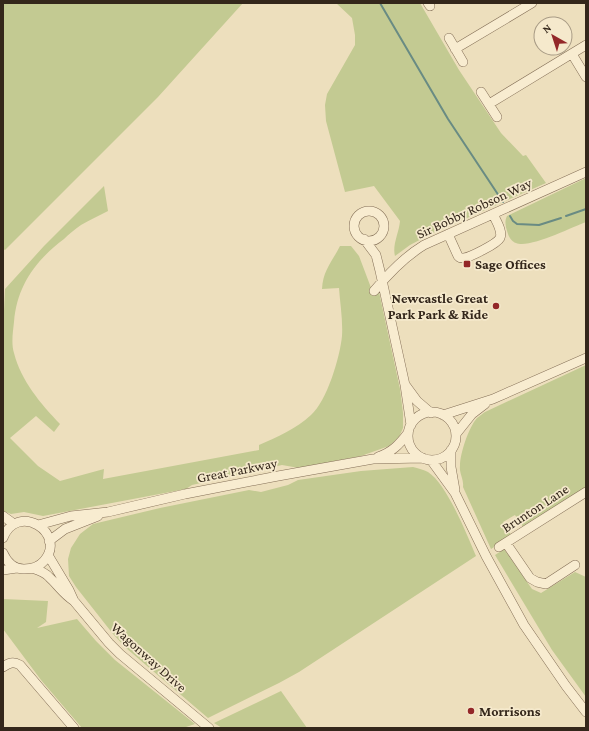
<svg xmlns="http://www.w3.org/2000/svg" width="589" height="731" viewBox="0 0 589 731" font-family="'Crimson Pro',serif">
<rect width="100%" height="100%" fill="#eddfbd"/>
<path fill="#c3ca92" d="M 3,3 L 243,3 L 158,97 L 5,250 L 3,249 Z
M 336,3 L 420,3 L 459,70 L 501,133 L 523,156 L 526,155 L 546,183 L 433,233 L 410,245 L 395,256 C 392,245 399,233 400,221 L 374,186 L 345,192 L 326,121 L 325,105 L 327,94 L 355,45 L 355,35 L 352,18 Z
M 586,178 L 586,222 C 572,227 529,249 516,243 C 512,242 509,237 508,234 C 506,228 504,222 507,216 Z
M 104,186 L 108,211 C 99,216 89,220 81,225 C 75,229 69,234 64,239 C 35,261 17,286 14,322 C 13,332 11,343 14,353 C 21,381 41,404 60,424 L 54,432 L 36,416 L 10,438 L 38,466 L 60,481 L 104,469 L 103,479 L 259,450 L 259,445 C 277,437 296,429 311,415 C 327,401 340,357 342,336 C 343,320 340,303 339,288 L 322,289 C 323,270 332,262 340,246 L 351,246 L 359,256 L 373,293 L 379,292 L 400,389 L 403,413 L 403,428 L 399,437 L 389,446 L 361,456 L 299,468 L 282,465 L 192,485 L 186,489 L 43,516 L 24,512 L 11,514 L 3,511 L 3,332 L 5,289 L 44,246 Z
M 586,365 L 586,487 L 523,527 L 515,515 L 503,522 L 512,536 L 491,549 L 463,487 C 464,479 459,473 460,466 C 460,453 469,427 477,418 C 480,416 482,414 485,412 Z
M 413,467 C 418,468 424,470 428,472 C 447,484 467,535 476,556 L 299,672 L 279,683 L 208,718 L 126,648 L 113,634 L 76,587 L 69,576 L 68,559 L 71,548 L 80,534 L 93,524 L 160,508 L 249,490 L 261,492 L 288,485 L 298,480 L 361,471 Z
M 504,549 L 532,589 L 541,593 L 575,572 L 586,577 L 586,697 L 552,650 L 495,555 Z
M 3,599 L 48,601 L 46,622 L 37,628 L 77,619 L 96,641 L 115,660 L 195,724 L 183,728 L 82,728 L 41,680 L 3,629 Z
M 281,691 L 307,728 L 222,728 L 214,723 Z"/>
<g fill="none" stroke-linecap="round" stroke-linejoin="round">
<path stroke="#698b83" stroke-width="2" d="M 380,3 L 448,119 L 503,202
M 510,216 L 513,221 L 517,224 L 539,225 L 561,218
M 566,216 L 586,209"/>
<g stroke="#846f57" stroke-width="10">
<path id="minor" d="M 428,3 L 430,6
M 449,38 L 463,62
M 455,49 L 532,3
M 572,54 L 586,77
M 481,92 L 497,117
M 489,104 L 586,45
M354 226a15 15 0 1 1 30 0a15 15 0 1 1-30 0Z
M 448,234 L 458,256 C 460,258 460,258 464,258 C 470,257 497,244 500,238 C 503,231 496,221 493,214
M 364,239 L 376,255 L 380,271 L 405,385 L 411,425
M 374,291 C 389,273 404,257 424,245 L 586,172
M 406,386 L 417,401 L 431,413
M408 436a24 24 0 1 1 48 0a24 24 0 1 1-48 0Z
M 443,415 L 493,399 L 586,358
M 456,434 L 472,414 L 485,404
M 451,450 L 451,467 L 455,490
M 378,457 C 392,452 399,445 408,433
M 431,460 L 455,493 L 486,556 L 524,625 L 566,686 L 586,712
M 3,516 L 14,524
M 38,525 L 71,516 L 108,512 L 185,494 L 278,476 L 373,459 L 423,458
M 3,538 C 17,501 68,533 44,561 C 39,567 32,569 24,569 C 14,569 7,562 3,553
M 49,541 L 65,529 L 98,516
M 506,543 L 530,578 L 537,582 L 546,584 L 575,565
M 499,547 L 586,492
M 48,555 L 69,590 L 74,601 L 109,643 L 120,654 L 209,728
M 32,568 C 38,570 45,572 49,577 C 59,586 62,593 74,601
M 3,570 L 17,568
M 3,667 C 9,663 13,661 20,665 L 74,728"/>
</g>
<use href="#minor" stroke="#f8ecd0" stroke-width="9"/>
</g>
<g fill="#932728" stroke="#f5e9cc" stroke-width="1.5">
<rect x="463" y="260" width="8" height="8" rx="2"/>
<circle cx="496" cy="306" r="4"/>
<circle cx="471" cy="711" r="4"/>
</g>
<g text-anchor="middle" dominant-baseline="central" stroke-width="3.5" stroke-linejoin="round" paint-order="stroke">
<g font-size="14" fill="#34271b" stroke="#f5e9cc">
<text transform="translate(474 208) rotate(-25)">Sir Bobby Robson Way</text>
<text transform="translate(237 470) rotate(-11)">Great Parkway</text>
<text transform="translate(535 508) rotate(-33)">Brunton Lane</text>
<text transform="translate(149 657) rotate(42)">Wagonway Drive</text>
</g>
<g font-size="14" font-weight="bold" fill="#34271b" stroke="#f5e9cc" text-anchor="start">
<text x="475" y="264">Sage Offices</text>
<text x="488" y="298" text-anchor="end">Newcastle Great<tspan x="488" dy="16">Park Park &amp; Ride</tspan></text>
<text x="479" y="711">Morrisons</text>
</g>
</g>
<rect width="589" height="731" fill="none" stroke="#34271b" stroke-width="8"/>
<g transform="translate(553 36) rotate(321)"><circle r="19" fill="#f5e9cc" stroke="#a89b85"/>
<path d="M0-3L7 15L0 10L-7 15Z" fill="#932728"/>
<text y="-6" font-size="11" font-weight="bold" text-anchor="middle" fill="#34271b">N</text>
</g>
</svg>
